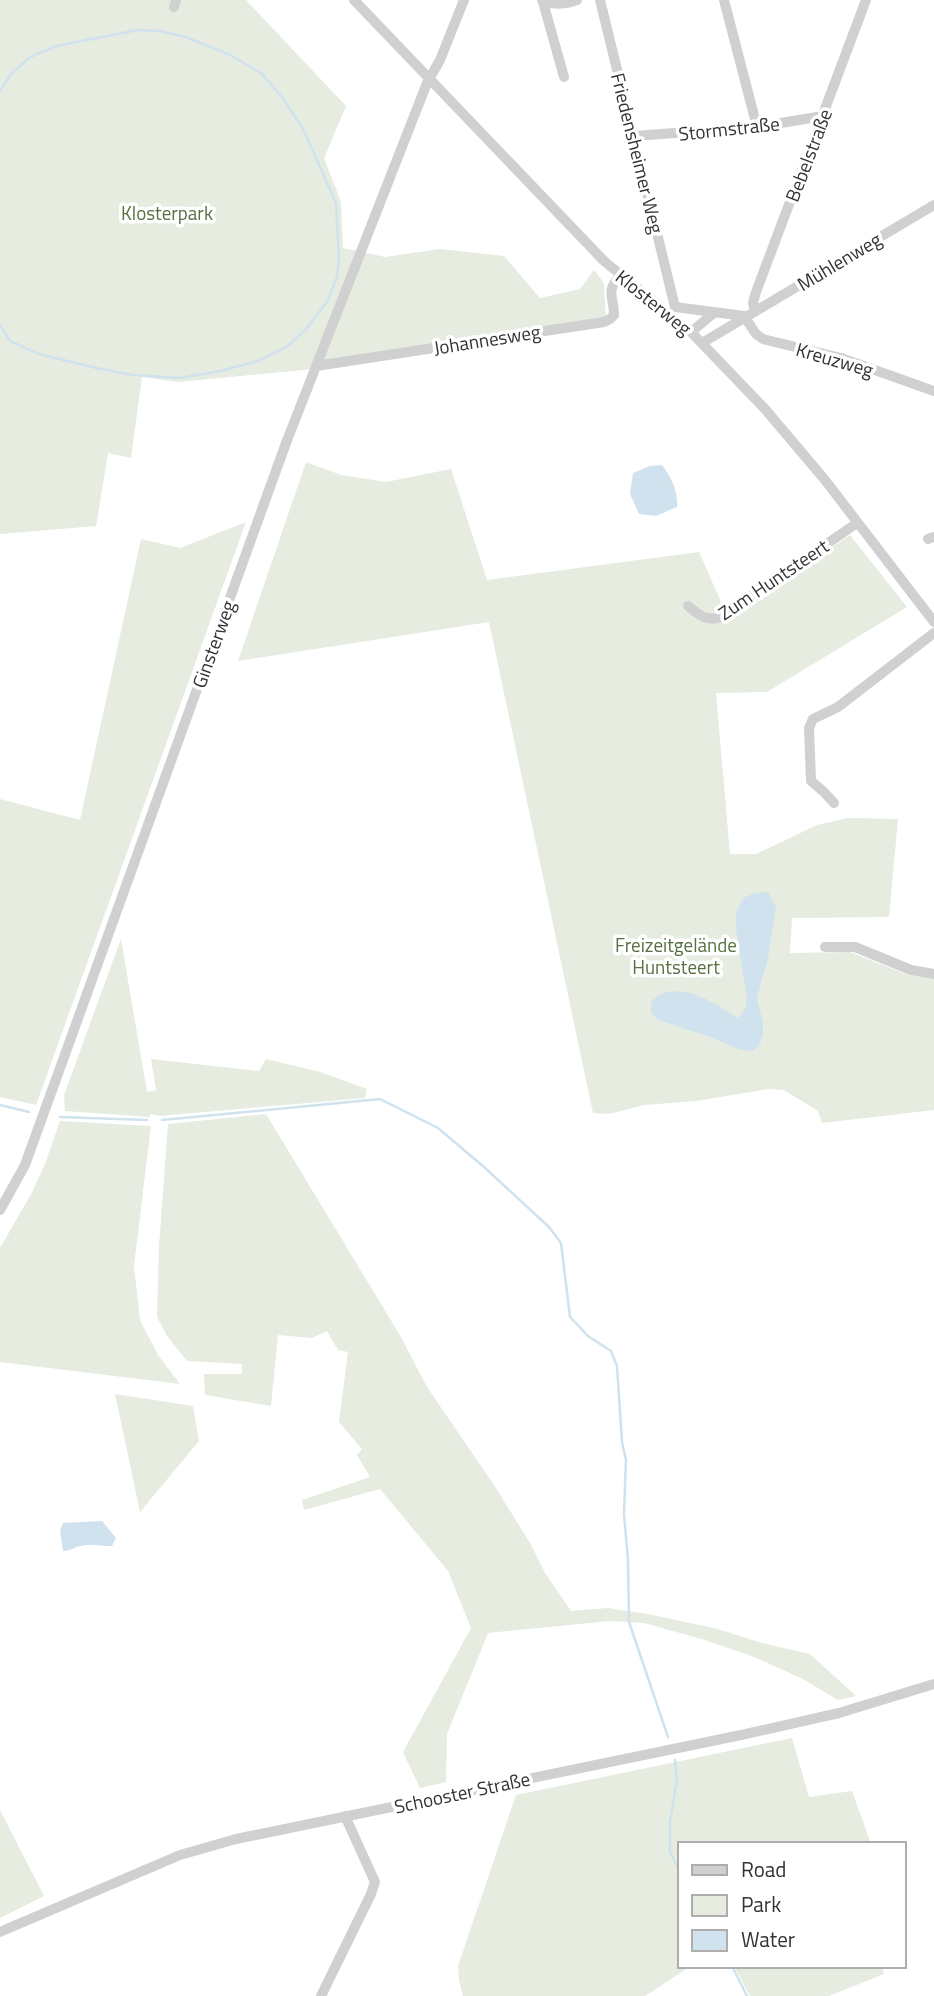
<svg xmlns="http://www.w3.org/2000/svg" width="934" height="1996" viewBox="0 0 934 1996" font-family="'Titillium Web',sans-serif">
<rect width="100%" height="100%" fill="#fff"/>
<path fill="#e6ecdf" d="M 0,0 L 246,0 L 346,106 L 324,158 L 341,202 L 343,248 L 385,257 L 440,249 L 504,256 L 540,298 L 580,289 L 594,270 L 604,283 L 606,323 L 303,370 L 179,382 L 142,377 L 131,458 L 108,453 L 96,526 L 0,534 Z
M 306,462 L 341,475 L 386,482 L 451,469 L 487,580 L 699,552 L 728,618 L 850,535 L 907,607 L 767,692 L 716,693 L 730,854 L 756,854 L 817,825 L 848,818 L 898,819 L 889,917 L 792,918 L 790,953 L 850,952 L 908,975 L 934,979 L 934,1110 L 822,1123 L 818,1111 L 784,1090 L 768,1089 L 696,1101 L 644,1105 L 609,1114 L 593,1113 L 489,622 L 238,661 Z
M 246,522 L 36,1105 L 0,1097 L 0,799 L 80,820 L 141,539 L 180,548 Z
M 121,939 L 147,1092 L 156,1090 L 151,1059 L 259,1071 L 266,1059 L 320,1072 L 367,1089 L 365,1098 L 160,1116 L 150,1114 L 150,1117 L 65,1111 L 64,1095 Z
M 266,1114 L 401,1337 L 427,1387 L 494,1485 L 530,1543 L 545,1573 L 571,1611 L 608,1608 L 647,1614 L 714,1628 L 766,1644 L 810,1654 L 856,1696 L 838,1700 L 803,1679 L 754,1657 L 705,1640 L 644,1623 L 610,1621 L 488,1633 L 447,1734 L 446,1782 L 420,1788 L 403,1752 L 471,1628 L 448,1571 L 380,1489 L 304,1510 L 302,1500 L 370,1477 L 357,1455 L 362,1449 L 339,1422 L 348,1352 L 338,1350 L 327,1331 L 312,1338 L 278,1335 L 271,1406 L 205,1395 L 204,1374 L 242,1374 L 242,1364 L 187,1361 L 167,1336 L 157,1317 L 159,1246 L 168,1124 Z
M 60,1121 L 151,1126 L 134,1266 L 140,1320 L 158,1355 L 180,1384 L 0,1362 L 0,1248 L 31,1194 L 45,1164 Z
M 115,1394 L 193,1406 L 199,1441 L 140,1512 Z
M 792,1738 L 809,1797 L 852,1791 L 871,1844 L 680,1844 L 680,1966 L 691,1966 L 645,1996 L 463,1996 L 459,1980 L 458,1966 L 516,1795 Z
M 0,1810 L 44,1896 L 0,1918 Z
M 734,1966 L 882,1966 L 884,1974 L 829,1996 L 750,1996 Z"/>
<path fill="#cfe2ee" d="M 662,465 C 672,478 678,491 677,507 L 656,516 L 639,514 L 630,494 L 633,473 L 650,466 Z
M 768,892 L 776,907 L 767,964 L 761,981 L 757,1000 L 763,1022 L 763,1034 L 760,1044 L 753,1051 L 738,1049 L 710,1037 L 658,1020 L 651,1013 L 651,1002 C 675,976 715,1003 738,1018 L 745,1009 L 747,998 L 736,930 L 736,912 L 743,898 L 755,893 Z
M 102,1521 L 116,1538 L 112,1546 C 101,1546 91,1543 81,1546 C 73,1547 72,1551 63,1551 L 60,1530 L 63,1523 Z"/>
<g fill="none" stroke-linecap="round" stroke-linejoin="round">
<path stroke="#cfe2ee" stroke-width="2.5" d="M 0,91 L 11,74 L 30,57 L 56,46 L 138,30 L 159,31 L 186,37 L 230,55 L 261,73 L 281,96 L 303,129 L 336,203 L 339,259 L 337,277 L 327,302 L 307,328 L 288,346 L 258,361 L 220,371 L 180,378 L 133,375 L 96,368 L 39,354 L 10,341 L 0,325
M 0,1105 L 29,1112
M 60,1117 L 147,1120
M 162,1120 L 380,1099 L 438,1128 L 484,1167 L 549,1227 L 561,1243 L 570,1317 L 588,1336 L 611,1351 L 617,1366 L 622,1442 L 626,1460 L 624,1514 L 628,1560 L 629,1622 L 668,1737
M 675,1760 L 677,1780 L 670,1821 L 670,1852 L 680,1872
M 732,1966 L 747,1996"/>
<path stroke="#d0d0d0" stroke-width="10" d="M 354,0 L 604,261 L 691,332 L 765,409 L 825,480 L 934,622
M 542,0 L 543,2 C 555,4 565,5 577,0
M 600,0 L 675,307
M 724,0 L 757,127
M 543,2 L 564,77
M 174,7 L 176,0
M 634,136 L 757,127 L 823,116
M 675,307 L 744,316
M 755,310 L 753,303 L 756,292 L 866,0
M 744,316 L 756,334 L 763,339 L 841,358 L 934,391
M 691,332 L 714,313
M 702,343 L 934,205
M 316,366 L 604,322 L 610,319 L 614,315 C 614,296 605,292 620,276
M 928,539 L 934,537
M 688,606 C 699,615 707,622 721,617 L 857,523
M 834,803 L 824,792 L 811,781 L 809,728 L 813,719 L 838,707 L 934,633
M 825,947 L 855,947 L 911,970 L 934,974
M 0,1210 L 25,1165 L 286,443 L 427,83 L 440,60 L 464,0
M 0,1932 L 180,1855 L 236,1839 L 741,1735 L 839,1713 L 934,1684
M 321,1996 L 371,1894 L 375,1882 L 345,1816"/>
</g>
<g text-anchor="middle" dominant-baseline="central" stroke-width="7" stroke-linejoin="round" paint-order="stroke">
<g font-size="19" fill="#333" stroke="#fff">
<text transform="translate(729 128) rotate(-6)">Stormstraße</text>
<text transform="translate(638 153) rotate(76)">Friedensheimer Weg</text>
<text transform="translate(808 155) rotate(-69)">Bebelstraße</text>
<text transform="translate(839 261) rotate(-31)">Mühlenweg</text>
<text transform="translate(654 302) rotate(39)">Klosterweg</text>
<text transform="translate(487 339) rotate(-9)">Johannesweg</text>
<text transform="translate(835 359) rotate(16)">Kreuzweg</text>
<text transform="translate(773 579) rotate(-34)">Zum Huntsteert</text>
<text transform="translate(213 644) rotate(-70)">Ginsterweg</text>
<text transform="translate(462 1792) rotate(-12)">Schooster Straße</text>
</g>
<g font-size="19" fill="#56703f" stroke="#fff">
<text x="167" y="212">Klosterpark</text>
<text x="676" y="944">Freizeitgelände<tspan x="676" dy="22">Huntsteert</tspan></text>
</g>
</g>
<rect x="678" y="1842" width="228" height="126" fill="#ffffff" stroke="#adadad" stroke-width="2"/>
<rect x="692" y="1865" width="35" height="10" fill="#d0d0d0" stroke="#adadad" stroke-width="2"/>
<text x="741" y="1877" font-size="21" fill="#333333">Road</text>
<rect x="692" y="1895" width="35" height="21" fill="#e6ecdf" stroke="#adadad" stroke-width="2"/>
<text x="741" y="1912" font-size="21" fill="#333333">Park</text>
<rect x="692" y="1930" width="35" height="21" fill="#cfe2ee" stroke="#adadad" stroke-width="2"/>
<text x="741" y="1947" font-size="21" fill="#333333">Water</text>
</svg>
